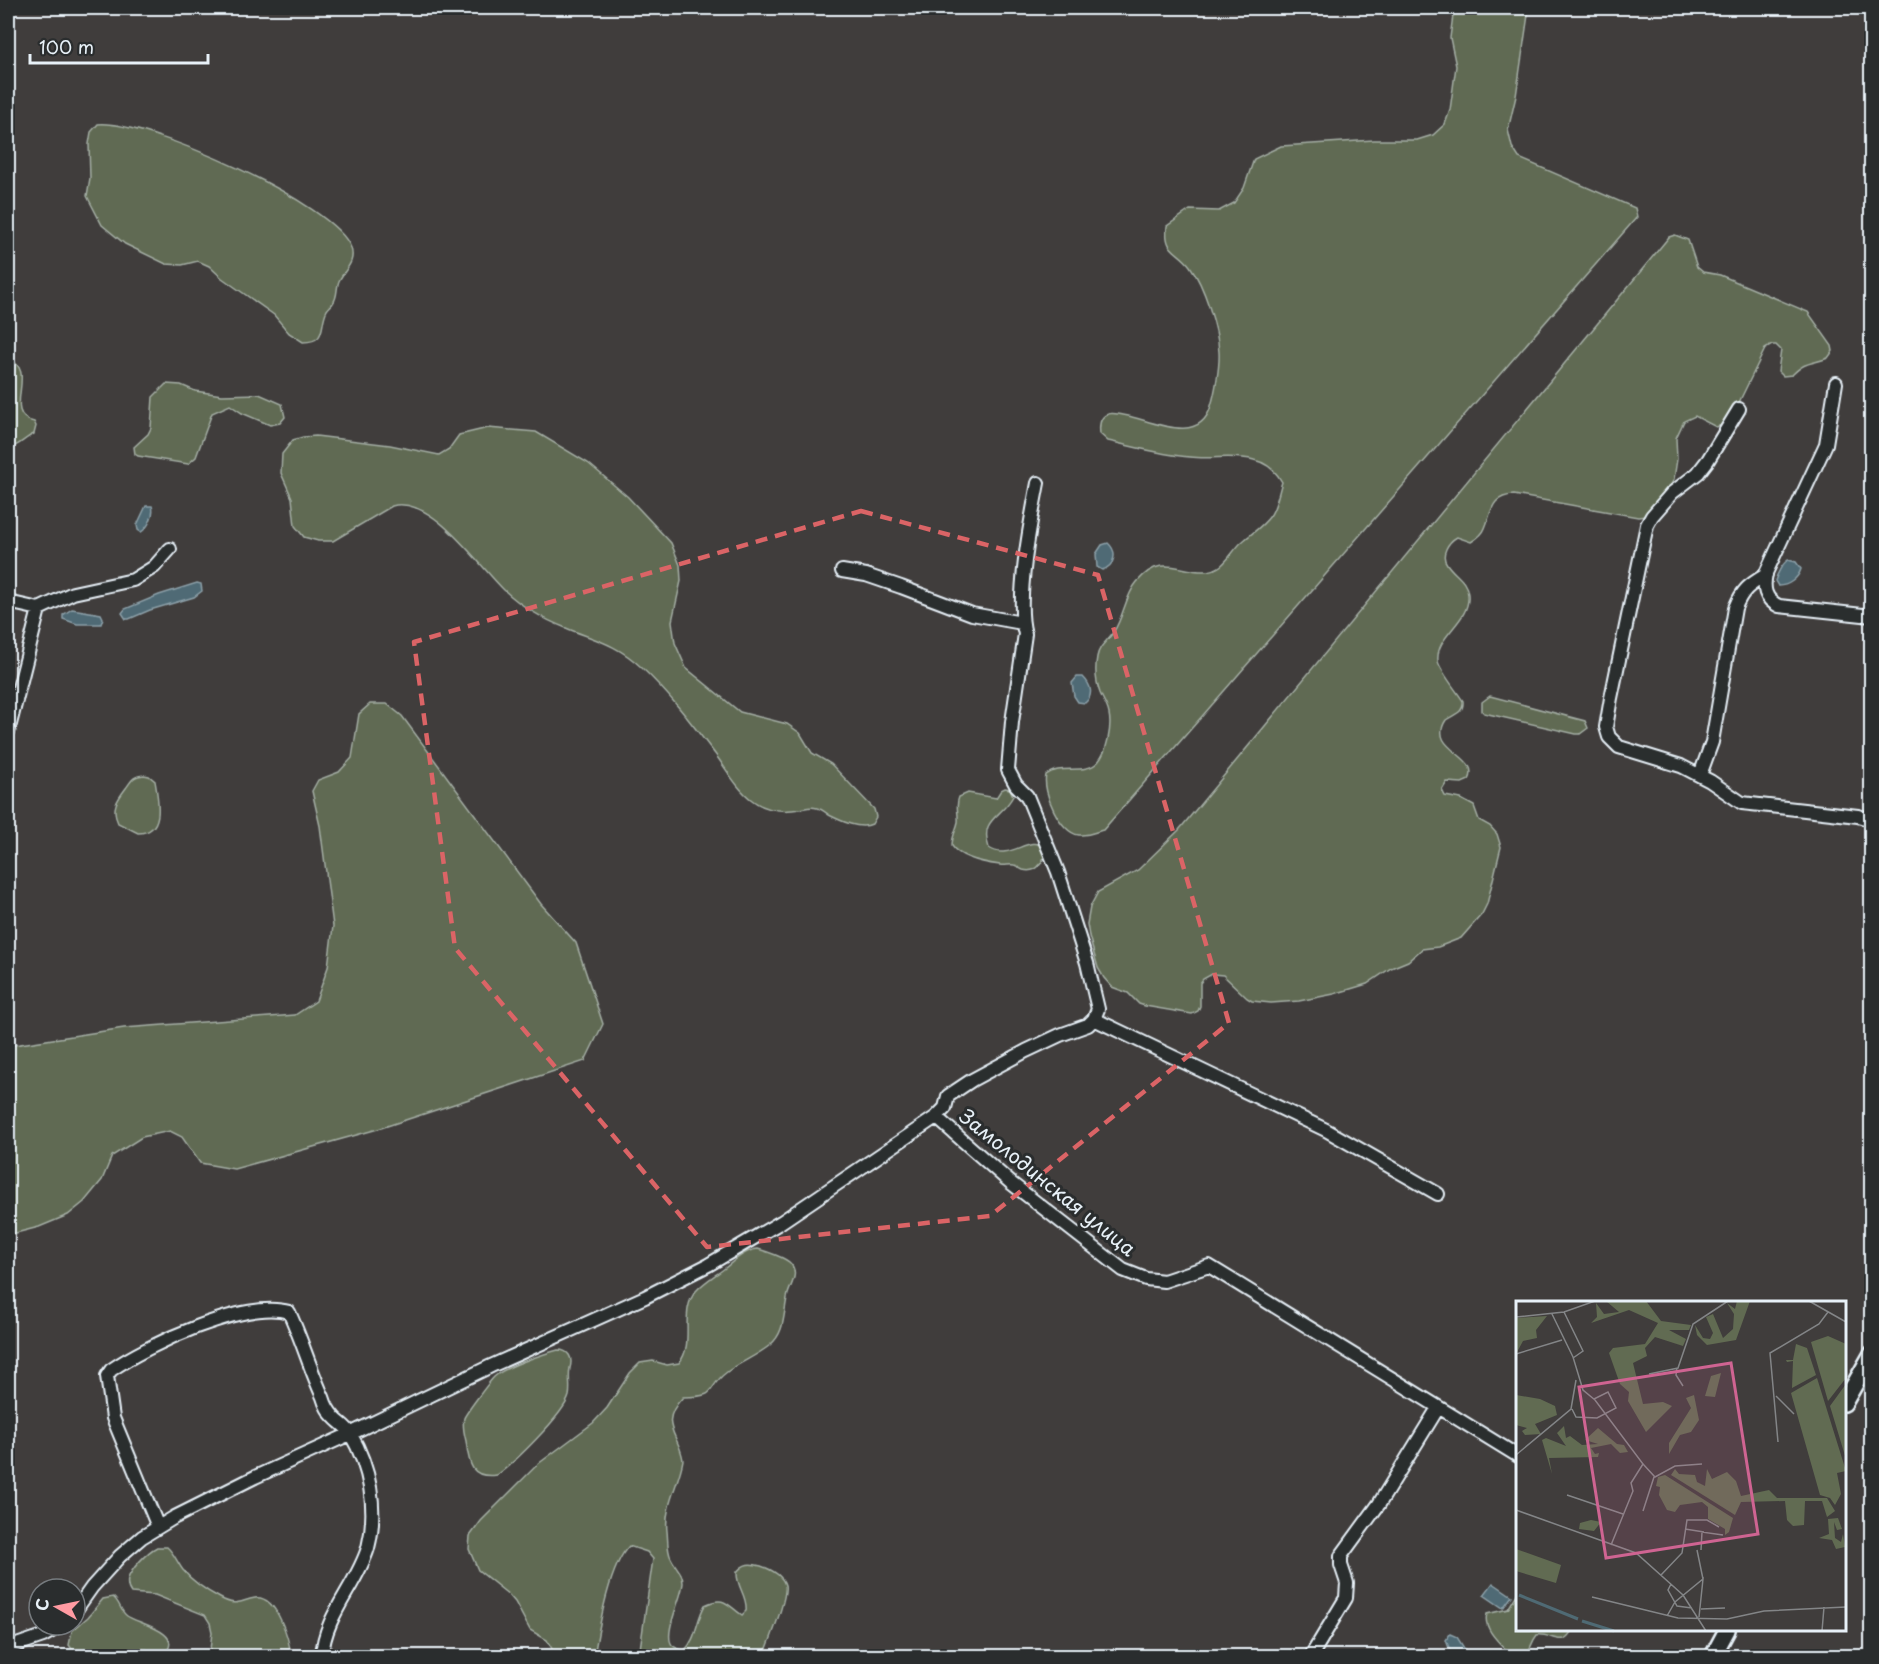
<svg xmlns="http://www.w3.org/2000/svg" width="1879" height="1664" viewBox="0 0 1879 1664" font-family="'Playpen Sans',sans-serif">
<rect width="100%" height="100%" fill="#403d3c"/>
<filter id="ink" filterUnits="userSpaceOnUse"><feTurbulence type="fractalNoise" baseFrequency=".0167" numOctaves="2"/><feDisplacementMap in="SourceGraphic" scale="12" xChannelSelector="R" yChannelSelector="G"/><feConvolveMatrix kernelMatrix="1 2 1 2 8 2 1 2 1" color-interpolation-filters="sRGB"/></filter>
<g filter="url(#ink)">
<path fill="#616b52" stroke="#a4aea5" stroke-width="1.5" d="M 1454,8 L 1529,8 L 1516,96 L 1508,130 L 1512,147 L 1519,158 L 1635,208 L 1637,217 L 1103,830 C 1096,832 1087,836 1079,835 C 1060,833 1042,792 1046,775 C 1061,763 1084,776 1098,762 C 1107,752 1112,727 1109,714 C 1108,707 1103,700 1100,693 C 1096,682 1095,668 1097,657 C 1099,645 1108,641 1114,631 C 1124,616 1125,596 1137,582 C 1162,553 1178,572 1205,571 C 1225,571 1230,552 1243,541 C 1252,533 1263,526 1270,516 C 1277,506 1278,494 1282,482 C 1276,471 1267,463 1254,460 C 1233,454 1212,460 1190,457 C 1163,455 1135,447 1108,441 L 1100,434 C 1093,375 1193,468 1211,406 C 1215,393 1220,366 1219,352 C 1218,329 1204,285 1190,266 C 1177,249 1164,252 1167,226 L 1190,210 L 1219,211 L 1234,203 L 1244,188 L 1254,159 L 1281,146 L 1374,140 L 1417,140 L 1433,135 L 1445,124 L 1450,110 L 1456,66 L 1450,38 Z
M 98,124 C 146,120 335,203 351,248 C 356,263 344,270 339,281 C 336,288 338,297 333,303 C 331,306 329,307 327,310 C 319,325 328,342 303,342 L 289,333 L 274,315 L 222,278 L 209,266 L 198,261 L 182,265 L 166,264 L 125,244 L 102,225 L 87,196 L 90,178 L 89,144 L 91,132 Z
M 1675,235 L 1688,240 L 1697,267 L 1703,272 L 1720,275 L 1808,312 L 1832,346 L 1833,351 L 1828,358 C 1810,365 1807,360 1792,375 L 1783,376 L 1778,371 L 1781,350 L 1776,345 L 1772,345 L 1765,349 L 1729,423 L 1716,427 L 1695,416 L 1684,421 L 1676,438 L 1677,459 L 1674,479 L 1665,496 L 1646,516 L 1638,517 L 1514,495 C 1491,496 1492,511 1485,528 C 1483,534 1476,539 1471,542 L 1457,537 C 1448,542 1440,555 1447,564 C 1455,576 1466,579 1468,594 C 1471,622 1435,635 1438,661 C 1439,669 1458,693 1463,701 C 1464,713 1455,714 1446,720 C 1426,750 1482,755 1469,780 L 1462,783 L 1447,782 L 1442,790 L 1445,796 L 1461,799 L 1474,806 L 1479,820 L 1490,826 L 1497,834 L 1501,847 L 1487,904 L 1482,914 L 1461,938 L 1438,947 L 1422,949 L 1408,961 L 1391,968 L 1367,984 L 1334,994 L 1299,1001 L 1271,1003 L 1252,1001 L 1247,998 L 1223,975 L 1212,974 L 1203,979 L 1200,983 L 1200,1006 L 1198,1011 L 1192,1014 L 1145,1006 L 1139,1004 L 1128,993 L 1112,987 L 1104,978 L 1098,968 L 1089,936 L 1087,924 L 1090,907 L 1098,892 L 1138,870 L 1179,830 L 1669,237 Z
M 8,360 C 40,368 0,415 34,422 L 36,426 L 34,434 C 24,438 19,447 8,448 Z
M 166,384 L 181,385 L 195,391 L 222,395 L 259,394 L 282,404 L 285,417 L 280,423 L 270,425 L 242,413 L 230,405 L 212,413 L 196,457 L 188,464 L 138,456 L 135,454 L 134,447 L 148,434 L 151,428 L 153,397 Z
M 488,428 L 536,432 L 588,463 L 628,497 L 671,543 L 680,565 L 681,581 L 672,621 L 675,643 L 686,668 L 740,712 L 787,724 L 800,733 L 812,753 L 831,764 L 874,809 L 876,817 L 872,824 C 860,830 841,821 829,815 C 825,812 822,809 817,808 C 811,806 806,808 800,809 C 783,812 766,811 752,800 C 737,789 727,770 715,754 C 693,725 669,693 641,667 C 617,644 595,640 566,628 C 543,619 521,606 504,590 C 478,565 432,495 392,506 L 333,541 L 318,541 L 304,537 L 295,526 L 292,498 L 281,473 L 282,454 L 293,440 L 303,437 L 316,436 L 390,445 L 439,455 L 449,449 L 459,435 Z
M 1490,696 L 1585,721 L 1588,728 L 1580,734 L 1576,734 L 1484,713 L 1482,711 L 1482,702 Z
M 370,704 L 387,704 L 402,716 L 541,904 L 576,943 L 603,1024 L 585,1061 L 378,1129 L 234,1169 L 200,1163 L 182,1137 L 170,1131 L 142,1137 L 112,1156 L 102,1180 L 84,1202 L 68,1215 L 39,1227 L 8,1235 L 8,1046 L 124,1028 L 295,1015 L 316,1001 L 328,967 L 333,926 L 320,826 L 312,791 L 318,780 L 339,772 L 352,758 L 359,714 Z
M 144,775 L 149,776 L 155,781 C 158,799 166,833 138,833 L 118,823 C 111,808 117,800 126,788 C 132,780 133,776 144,775 Z
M 1005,788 L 1010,789 L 1013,796 C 1002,818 979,818 989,848 C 1010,862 1029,834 1043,847 C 1047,859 1038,874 1023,870 C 1015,867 1023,867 1014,865 C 1010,864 1005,866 1000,865 C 985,863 961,859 952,846 C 952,836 956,831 958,822 C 959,813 955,806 959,797 L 968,793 L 996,798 L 1001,790 Z
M 758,1249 C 765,1251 787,1258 791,1264 C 799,1274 791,1284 788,1294 C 783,1312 786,1332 770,1345 C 757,1356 740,1362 727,1372 C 704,1389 721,1397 683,1397 C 657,1425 679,1433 683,1460 C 679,1484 664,1506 667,1531 C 668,1539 667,1551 671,1558 C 675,1567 683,1572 683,1583 C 682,1598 663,1633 672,1645 C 675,1648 680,1649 684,1651 C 697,1639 696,1620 705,1605 C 725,1595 727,1605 742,1615 L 746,1611 C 748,1596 736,1587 737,1572 C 744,1563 750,1563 761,1566 C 770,1569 782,1575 785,1585 C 788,1597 769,1643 764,1656 L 639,1656 L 653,1559 L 647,1552 L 629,1546 C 609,1566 599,1628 594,1656 L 556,1656 L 547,1640 L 530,1630 L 515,1602 L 509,1595 L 478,1570 L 469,1549 L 470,1536 L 481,1521 L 538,1464 L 593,1423 L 607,1408 L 630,1373 L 640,1363 L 653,1361 L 667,1365 L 679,1363 C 696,1342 678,1312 696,1291 C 704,1282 716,1275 725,1268 C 735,1260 745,1250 758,1249 Z
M 558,1350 C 569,1350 573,1358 570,1368 C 568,1378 571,1387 569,1396 C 564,1414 514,1463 497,1475 C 470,1479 469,1463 466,1441 C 464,1433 462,1426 464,1418 C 466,1413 489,1382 494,1377 C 504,1367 543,1354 558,1350 Z
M 157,1547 L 167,1547 C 174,1553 177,1562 183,1570 C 192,1581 207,1591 220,1598 C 236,1607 239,1601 255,1598 C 277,1595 289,1639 291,1656 L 207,1656 L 210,1650 L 212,1632 L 210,1623 L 205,1615 L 155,1595 L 131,1593 C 128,1589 127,1584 128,1579 C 131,1569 147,1552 157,1547 Z
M 1517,1594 L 1518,1630 L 1572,1630 C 1563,1649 1551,1633 1537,1635 C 1527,1647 1533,1660 1511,1655 C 1502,1645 1482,1629 1487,1614 L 1508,1609 Z
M 113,1597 C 120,1602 120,1611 127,1616 C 136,1623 185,1632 165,1653 C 154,1654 147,1646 136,1650 L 133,1656 L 77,1656 L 69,1645 L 72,1631 L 88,1617 L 103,1599 Z"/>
<path fill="#4f6a74" stroke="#8ca0a9" stroke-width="1.5" d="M 146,506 L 152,506 C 155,514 148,528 141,532 L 138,530 L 137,525 Z
M 1108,543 C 1118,552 1115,566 1102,570 L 1097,567 L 1096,554 L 1102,545 Z
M 1788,560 L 1796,562 L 1801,569 C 1798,579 1788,586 1778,586 L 1775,581 C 1777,574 1782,564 1788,560 Z
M 197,583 L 201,584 L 202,591 L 194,597 L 150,610 L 129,619 L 126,619 L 122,613 L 125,609 L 159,595 Z
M 72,609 L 101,614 L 103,618 L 101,624 L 77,624 L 63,619 L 63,615 Z
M 1077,677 L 1083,677 C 1091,685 1094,695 1085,703 L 1078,702 L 1074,696 L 1072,683 Z
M 1493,1583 L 1512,1596 L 1503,1608 L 1484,1595 Z
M 1450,1634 L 1457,1637 L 1469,1656 L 1452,1656 L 1446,1640 Z"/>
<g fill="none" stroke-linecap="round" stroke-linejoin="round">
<g stroke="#e8f1f8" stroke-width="16">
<path id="minor" d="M 1836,383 L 1826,444 L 1766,573 C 1763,588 1764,599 1779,606 L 1872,616
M 1739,409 L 1708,460 L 1698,473 L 1672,493 L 1652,516 L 1647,525 L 1611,698 L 1606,727 L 1609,737 L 1619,747 L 1681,766 L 1710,781 L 1742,803 L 1858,816 L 1872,820
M 842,571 L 866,575 L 901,587 L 972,614 L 1022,623
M 8,602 L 39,609 L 73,593 L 133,580 L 154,567 L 170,549
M 8,732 L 39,609
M 1700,775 L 1712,742 L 1735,608 C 1742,590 1749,585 1766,575
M 1094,1019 L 1326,1130 L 1438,1194
M 936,1117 L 945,1108 L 948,1096 L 972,1080 L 1026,1051 L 1060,1035 L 1088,1025 L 1094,1019 L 1098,1009 L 1087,963 L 1058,872 L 1027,796 L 1016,785 L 1008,770 L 1012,722 L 1025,634 C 1015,600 1031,519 1038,483
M 158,1527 L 113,1418 L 107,1376 L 111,1370 C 147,1345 245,1299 289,1312 C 302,1340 310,1369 323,1397 C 325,1404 329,1412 334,1417 C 339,1423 346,1426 350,1433 C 370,1467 378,1509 368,1548 C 357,1585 324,1616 322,1656
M 75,1611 L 92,1587 L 120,1556 L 142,1537 L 175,1517 L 255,1477 L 350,1434 L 491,1366 L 645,1297 L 708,1265 L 781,1222 L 936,1117 L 1011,1183 L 1123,1270 L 1146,1279 L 1164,1281 L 1209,1266 L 1518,1456
M 8,1648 L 43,1636 L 62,1625
M 1311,1656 L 1346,1598 L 1347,1583 L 1341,1565 L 1341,1556 L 1379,1504 L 1438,1408"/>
</g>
<g stroke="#e8f1f8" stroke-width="20">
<path id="tertiary" d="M 1844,1403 L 1872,1354
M 1713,1656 L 1727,1630"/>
</g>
<use href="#minor" stroke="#2a2d2e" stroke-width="12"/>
<use href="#tertiary" stroke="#2a2d2e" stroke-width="15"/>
</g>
</g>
<path fill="none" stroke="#db6466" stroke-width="4.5" stroke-dasharray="12 8" stroke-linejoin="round" d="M 861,511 L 1098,575 L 1229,1023 L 990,1216 L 707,1247 L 455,948 L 414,642 Z"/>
<g text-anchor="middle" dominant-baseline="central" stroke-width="6" stroke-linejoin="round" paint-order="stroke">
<g font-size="20" fill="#e8f1f8" stroke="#2a2d2e">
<text transform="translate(1048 1182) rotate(39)">Замолодинская улица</text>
</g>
</g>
<g transform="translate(1516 1301)">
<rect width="330" height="330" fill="#403d3c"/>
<path d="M 90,0 L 130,0 L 145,20 L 175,24 L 173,29 L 153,29 L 170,38 L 167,45 L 139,36 L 129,47 L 131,55 L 117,62 L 127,103 L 147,101 L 156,105 L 130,131 L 112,100 L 113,91 L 104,83 L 93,52 L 97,47 L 129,43 L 142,22 L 113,9 L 75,22 L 81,16 L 80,2 L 88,13 L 103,11 ZM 221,0 L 234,0 L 220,39 L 191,44 L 181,34 L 179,24 L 187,37 L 194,38 L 197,32 L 190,16 L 197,13 L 207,37 L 217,28 L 218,13 L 211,2 L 219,8 ZM 31,15 L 20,29 L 21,37 L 7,40 L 0,53 L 0,17 ZM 312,35 L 330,43 L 330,77 L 312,100 L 295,41 ZM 280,43 L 291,47 L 300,74 L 276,87 L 277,60 L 271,61 L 270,59 L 277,59 ZM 205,72 L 199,96 L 189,95 L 195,75 ZM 301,77 L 330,170 L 321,172 L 325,193 L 319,204 L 314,197 L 304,194 L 275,92 ZM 330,83 L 330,158 L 314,105 ZM 0,94 L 24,98 L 39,105 L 41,114 L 19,123 L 25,133 L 9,134 L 6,130 L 11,127 L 0,124 ZM 178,94 L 183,119 L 175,131 L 164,134 L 153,153 L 153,142 L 175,107 L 170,97 ZM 48,125 L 50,137 L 54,135 L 66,144 L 82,143 L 69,139 L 82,127 L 101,143 L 108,144 L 112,151 L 104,152 L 95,143 L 75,147 L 79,153 L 83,152 L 82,156 L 33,157 L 36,173 L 26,139 L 30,137 L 50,145 L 41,132 ZM 159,168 L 163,173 L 179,174 L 181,181 L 189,185 L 191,168 L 196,178 L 211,171 L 220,180 L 225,195 L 253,189 L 261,197 L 311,197 L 319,210 L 311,216 L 306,200 L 289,200 L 288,224 L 277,225 L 271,219 L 269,200 L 225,201 L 219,214 L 155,174 ZM 149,174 L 217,217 L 213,231 L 209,234 L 209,228 L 192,218 L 192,206 L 186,201 L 164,204 L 159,211 L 151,209 L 143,194 L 144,186 L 140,185 L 142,176 ZM 322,217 L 326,228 L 321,229 L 318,221 L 319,237 L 325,241 L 327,233 L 329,246 L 320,248 L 316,239 L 303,237 L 313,233 L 312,218 ZM 75,219 L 85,221 L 78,230 L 63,228 L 64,222 ZM 0,248 L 45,264 L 40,282 L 0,270 Z" fill="#616b52"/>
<path fill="none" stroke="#4f6a74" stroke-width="3" d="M 3,294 L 62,318M 66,320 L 98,330"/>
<path fill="none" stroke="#838587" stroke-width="1.5" d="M 293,0 L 330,21M 48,11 L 67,50 L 57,57M 36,13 L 57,56 L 67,89 L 79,99 L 127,163 L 115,182 L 117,190 L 95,244M 0,16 L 48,11 L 79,0M 0,53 L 46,39M 161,67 L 160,74 L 167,85M 133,73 L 162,67 L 177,23 L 212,0M 260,95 L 278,113M 56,108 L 60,116 L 81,117 L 100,107 L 92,91 L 78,98M 262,141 L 254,52 L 303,23 L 312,11M 0,154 L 55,108 L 60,79M 127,163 L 139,176 L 159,165 L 186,163M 51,194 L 107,213M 0,209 L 120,252 L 167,294 L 190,330M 127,210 L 138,176M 169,228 L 188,231M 181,249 L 187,278M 185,249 L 186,231 L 207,234M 145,274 L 166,252 L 171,219 L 191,219 L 203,226M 155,283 L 152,289 L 161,305 L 176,307M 76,296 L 162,317 L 211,318 L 248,310 L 330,306M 185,308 L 209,307M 151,315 L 159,301 L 187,278 L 183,316M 306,330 L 308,306"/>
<path fill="#cf6492" fill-opacity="0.15" stroke="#cf6492" stroke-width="3" d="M 215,62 L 242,233 L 90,257 L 63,86 Z"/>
<rect width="330" height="330" fill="none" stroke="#e8f1f8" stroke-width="3"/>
</g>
<rect width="1879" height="1664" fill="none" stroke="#2a2d2e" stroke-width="30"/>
<rect x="15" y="15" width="1849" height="1634" fill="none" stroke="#e8f1f8" stroke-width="2" filter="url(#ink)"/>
<g transform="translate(57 1607) rotate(279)"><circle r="28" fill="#2a2d2e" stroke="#767b7f" stroke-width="1.5"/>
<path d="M0-4.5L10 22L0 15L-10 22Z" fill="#ff9aa2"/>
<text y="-9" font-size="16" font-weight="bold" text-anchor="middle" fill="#e8f1f8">С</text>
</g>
<path d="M30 54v9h178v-9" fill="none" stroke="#e8f1f8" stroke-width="3"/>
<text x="39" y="54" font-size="18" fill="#e8f1f8" stroke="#2a2d2e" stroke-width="4.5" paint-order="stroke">100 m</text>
</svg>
